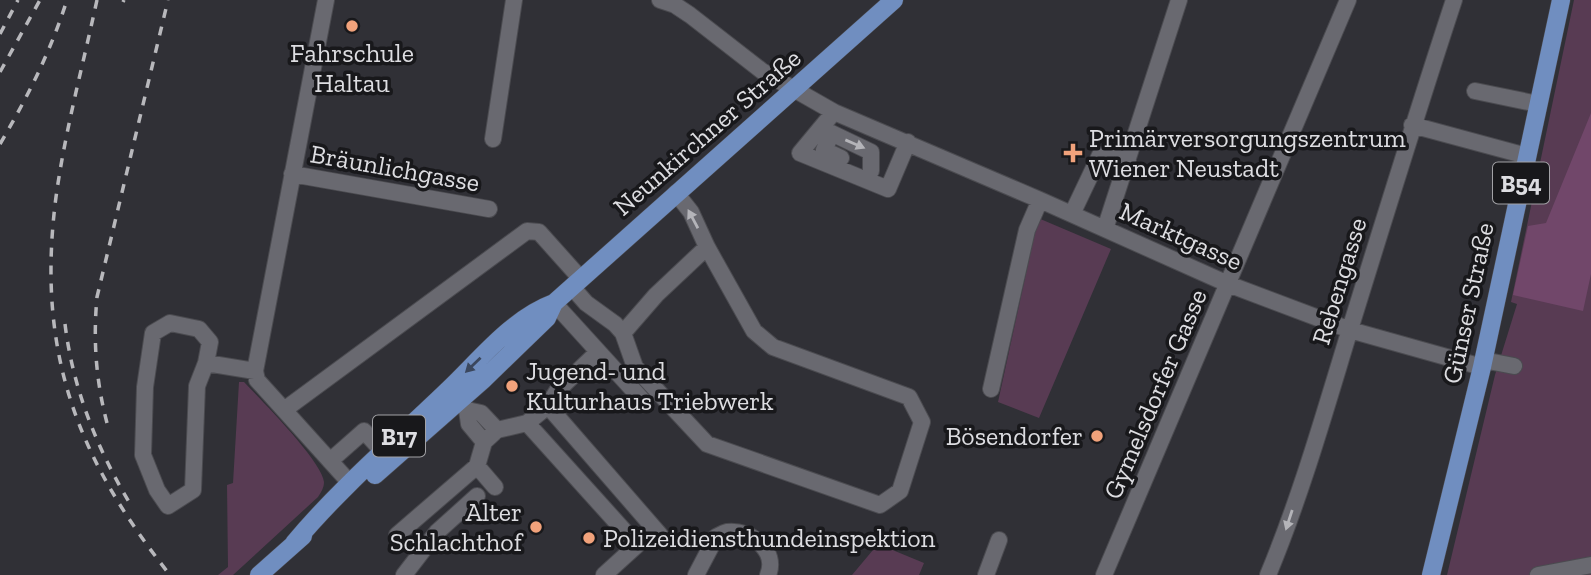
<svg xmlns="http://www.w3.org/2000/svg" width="1591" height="575" viewBox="0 0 1591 575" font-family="'Zilla Slab',serif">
<rect width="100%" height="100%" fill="#303036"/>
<path fill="#583b53" d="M 1574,0 L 1591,0 L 1591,575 L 1447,575 L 1495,375 L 1517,304 L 1511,302 Z
M 1038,218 L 1111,249 L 1039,418 L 998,402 Z
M 239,382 L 244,382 C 261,400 322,461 324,482 C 324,488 321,492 318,497 L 233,575 L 218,575 L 228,567 L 227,485 L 233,483 Z
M 878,544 L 924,563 L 919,575 L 852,575 Z"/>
<path fill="#71476a" d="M 1591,113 L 1591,274 L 1583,311 L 1513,295 L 1528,226 L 1546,223 Z"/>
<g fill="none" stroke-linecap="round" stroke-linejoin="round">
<g stroke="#4b4b50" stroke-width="18">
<path id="minor" d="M 326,0 L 255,371 L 257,380 L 350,483
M 660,0 L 675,5 L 690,15 L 762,71 L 834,112 L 1040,200 L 1228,284 L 1350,330 L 1482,367
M 1475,91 L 1538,104
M 834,112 L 800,153 L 888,189 L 908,142
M 1412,125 L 1527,156
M 823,129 L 871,152 L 871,171
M 831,135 L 824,150 L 841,158
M 493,139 L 514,0
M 292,174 L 489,209
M 1072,214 L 1100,155 L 1106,154 L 1128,160
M 1105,229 L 1179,0
M 572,287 L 586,303 L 615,324 L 623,333 L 635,367 L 707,444 L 880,505 L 900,491 L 922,422 L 909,397 L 773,347 L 754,331 L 707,247 L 691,212 L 676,193
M 554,303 L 645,403
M 623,333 L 656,295 L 707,247
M 1483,360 L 1514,366
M 206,363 L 210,342 L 199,329 L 170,323 L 153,333 L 145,387 L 143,455 L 157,490 L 168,506 L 193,490 L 197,386 L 206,363 L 255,371
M 991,389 L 1027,230 L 1040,200
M 451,393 L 467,410 L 469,424 L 484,442
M 548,406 L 660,535
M 284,410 L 527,231 L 539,232 L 581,279
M 467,410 L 481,413 L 497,430
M 527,423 L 637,545 L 604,575
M 330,461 L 364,431 L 383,452
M 477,466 L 495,487
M 397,535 L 477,466 L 484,442 L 497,430 L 527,423 L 548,406 L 557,391 L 598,352
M 404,575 L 437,532 L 477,496
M 696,575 L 716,537 C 720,535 723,533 727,532 C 751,529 778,551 768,575
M 986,575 L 999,540
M 1104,575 L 1348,0
M 1268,575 C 1300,498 1323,418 1347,339 C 1382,226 1417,112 1454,0
M 1538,575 L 1591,565"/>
</g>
<g stroke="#4b4b50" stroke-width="19">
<path id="major" d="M 375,475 L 483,380 L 547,318 L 554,303
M 294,543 C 340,488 395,441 447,391 C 479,361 511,319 554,303 L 894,0
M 259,575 L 303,536
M 1431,575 L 1482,367 L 1561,0"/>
</g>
<use href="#minor" stroke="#696970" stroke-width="16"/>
<use href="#major" stroke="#708ec0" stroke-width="18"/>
<path stroke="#b8b8bc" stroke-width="3.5" stroke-dasharray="9 9" stroke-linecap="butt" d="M 97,0 C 83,65 65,131 56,197 C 36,350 76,457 170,575
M 123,2 L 124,0
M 0,34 L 18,0
M 0,72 L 40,0
M 0,144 C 28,96 50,53 67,0
M 65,324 C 73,390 98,451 132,507
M 107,423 C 96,381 93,341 97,297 L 168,0"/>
</g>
<defs><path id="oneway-solid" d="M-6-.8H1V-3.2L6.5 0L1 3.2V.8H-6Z" transform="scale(1.75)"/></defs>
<g fill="#b4b4b9">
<use href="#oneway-solid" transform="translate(855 144) rotate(23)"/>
<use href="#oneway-solid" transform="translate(693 219) rotate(-118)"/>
<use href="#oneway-solid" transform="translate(1289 520) rotate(108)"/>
</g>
<use fill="#3b475d" href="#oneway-solid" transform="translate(473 365) rotate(136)"/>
<g fill="#f1a27b" stroke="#18181b" stroke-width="2.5">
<circle cx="352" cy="26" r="7"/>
<path d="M1069.5 142.5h7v7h7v7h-7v7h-7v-7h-7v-7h7z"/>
<circle cx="512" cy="386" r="7"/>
<circle cx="1097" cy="436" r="7"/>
<circle cx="536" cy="527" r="7"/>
<circle cx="589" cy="538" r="7"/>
</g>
<g text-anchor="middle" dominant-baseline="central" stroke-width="7" stroke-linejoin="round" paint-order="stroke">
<g fill="#18181b" stroke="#a2a2a6" stroke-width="2">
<rect x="1493" y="162.5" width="56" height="41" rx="5"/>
<rect x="373" y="415.5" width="52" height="41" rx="5"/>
</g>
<g font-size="24" font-weight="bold" fill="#dddde1">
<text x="1521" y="183">B54</text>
<text x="399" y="436">B17</text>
</g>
<g font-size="26" fill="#dddde1" stroke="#18181b" text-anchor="start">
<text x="352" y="53" text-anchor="middle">Fahrschule<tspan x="352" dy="30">Haltau</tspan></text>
<text x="1089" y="138">Primärversorgungszentrum<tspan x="1089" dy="30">Wiener Neustadt</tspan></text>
<text x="526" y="371">Jugend- und<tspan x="526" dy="30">Kulturhaus Triebwerk</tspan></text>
<text x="1083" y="436" text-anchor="end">Bösendorfer</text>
<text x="522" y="512" text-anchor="end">Alter<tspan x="522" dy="30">Schlachthof</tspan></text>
<text x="603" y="538">Polizeidiensthundeinspektion</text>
</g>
<g font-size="26" fill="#dddde1" stroke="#18181b">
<text transform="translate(707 132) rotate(-41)">Neunkirchner Straße</text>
<text transform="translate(395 168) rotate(10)">Bräunlichgasse</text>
<text transform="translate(1181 236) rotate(24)">Marktgasse</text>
<text transform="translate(1339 281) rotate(-73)">Rebengasse</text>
<text transform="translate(1468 303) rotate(-78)">Günser Straße</text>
<text transform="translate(1155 394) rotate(-67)">Gymelsdorfer Gasse</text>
</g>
</g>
</svg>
